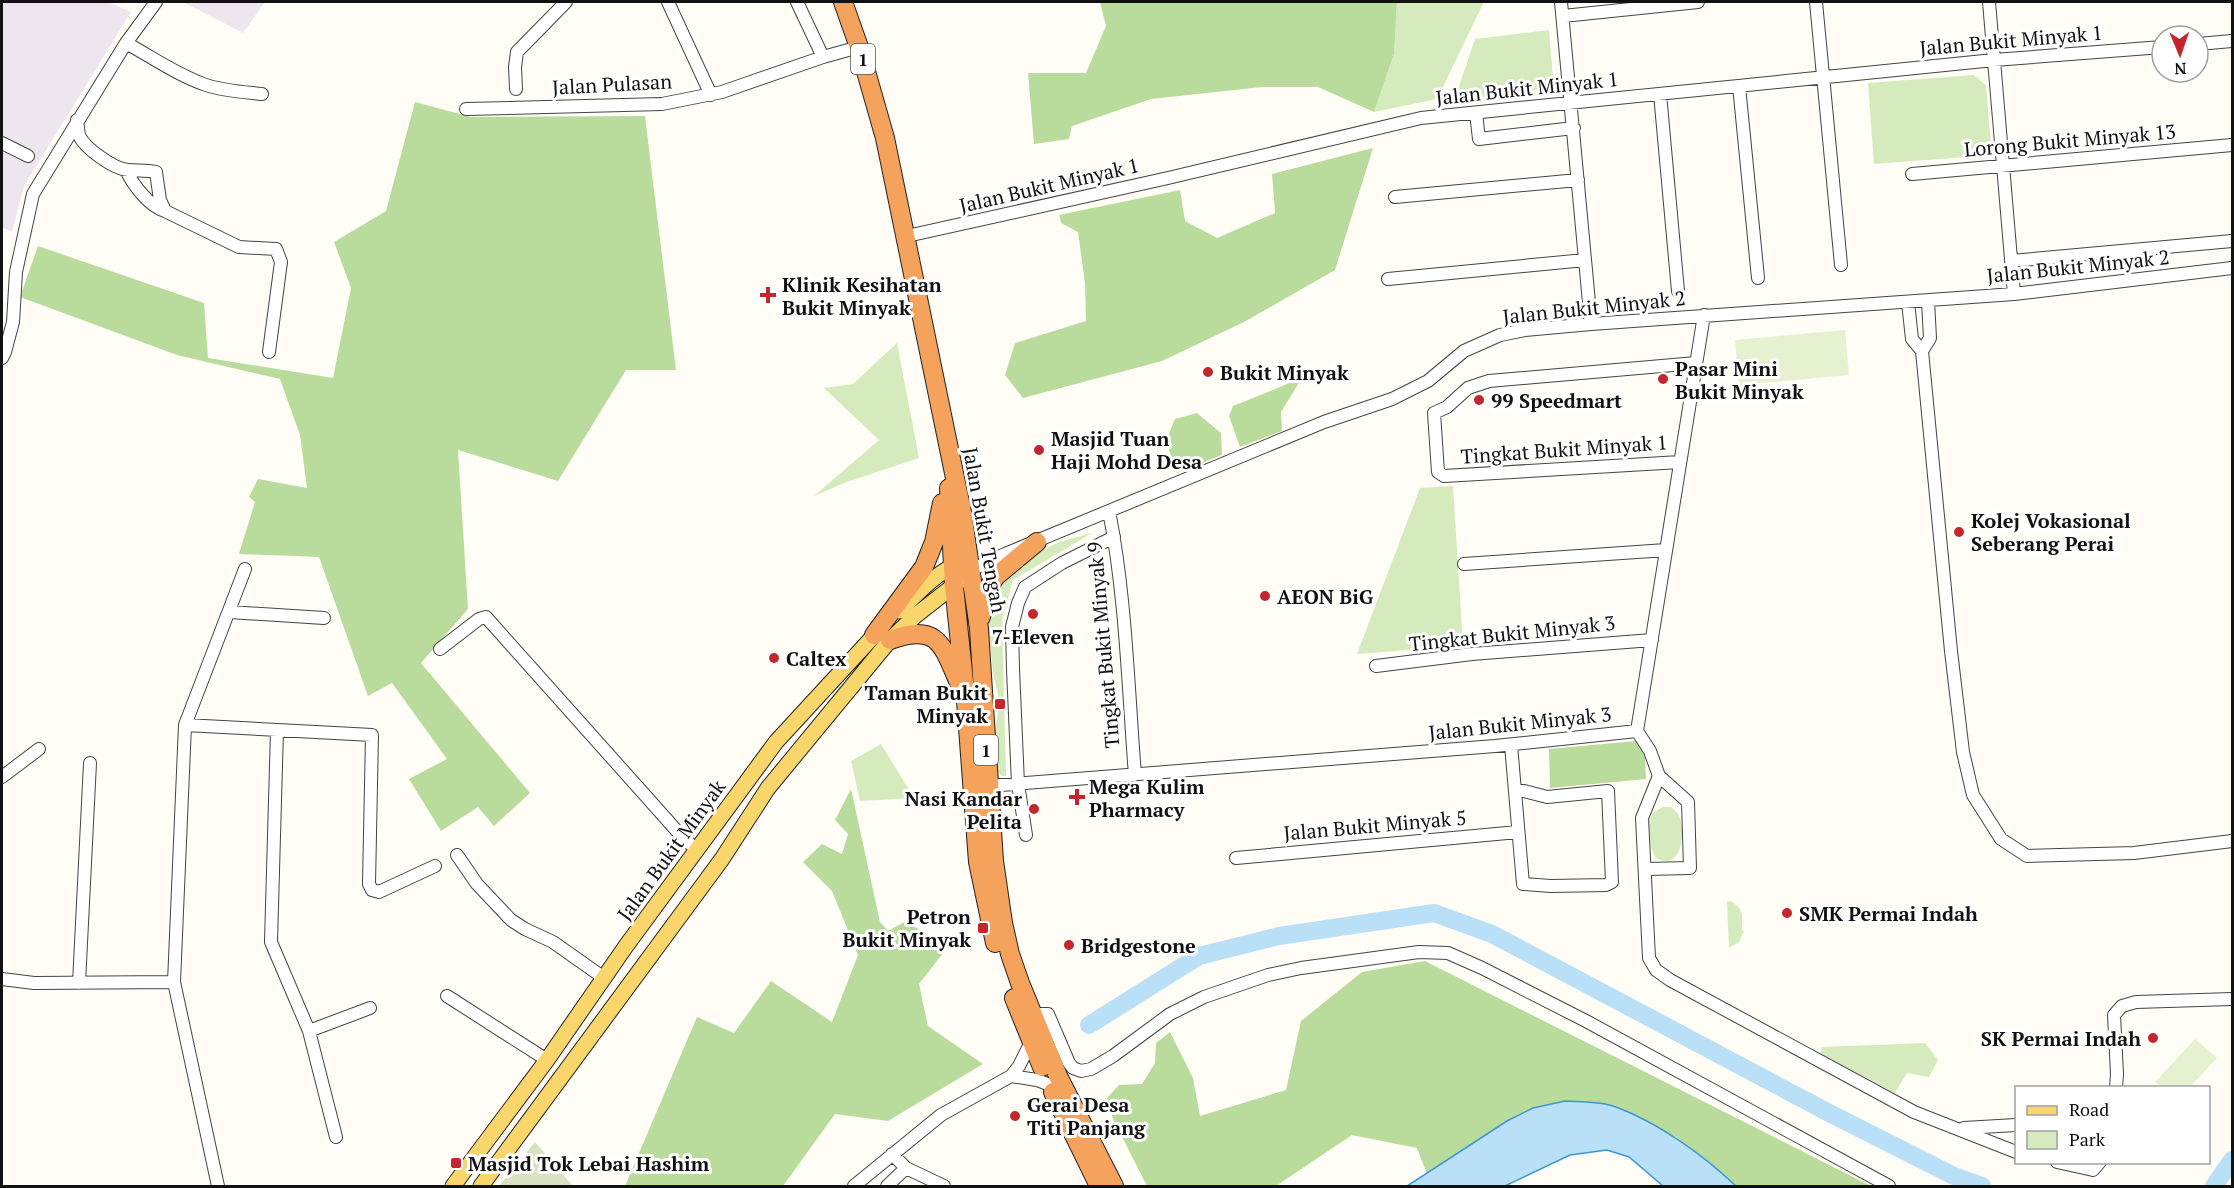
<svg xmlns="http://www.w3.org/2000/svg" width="2234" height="1188" viewBox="0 0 2234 1188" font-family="'PT Serif',serif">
<rect width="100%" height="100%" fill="#fffdf5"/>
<path fill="#eee6ef" d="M 2,2 L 108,2 L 131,12 L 24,186 L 12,232 L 2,227 Z
M 183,2 L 265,2 L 243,33 Z"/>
<path fill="#d5ebbd" d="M 1397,2 L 1484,2 L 1437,99 L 1374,112 L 1394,54 Z
M 1549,30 L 1553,79 L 1543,89 L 1454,101 L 1475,39 Z
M 1974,75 L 1986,85 L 1991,146 L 1979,156 L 1874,164 L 1868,83 Z
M 897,343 L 919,458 L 844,483 L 814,496 L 879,440 L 824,388 L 853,384 Z
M 1453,486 L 1463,646 L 1357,654 L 1420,488 Z
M 1092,533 L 1013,580 L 1002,619 L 1006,776 L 1002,776 L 998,772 L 994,734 L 998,713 L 998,695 L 993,672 L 987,609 L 992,585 L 1021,561 L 1059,542 Z
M 881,744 L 914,798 L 860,801 L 851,761 Z
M 1662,807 L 1671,807 C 1672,808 1677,812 1678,814 C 1685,825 1684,861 1666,861 C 1663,861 1659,859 1656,858 C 1650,849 1645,823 1653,813 C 1655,811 1660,809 1662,807 Z
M 1730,901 C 1745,909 1742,916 1742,930 L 1744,931 L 1739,942 L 1729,948 L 1727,902 Z
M 1925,1043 L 1938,1060 L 1929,1077 L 1907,1073 L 1895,1093 L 1820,1054 L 1822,1047 Z"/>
<path fill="#b9dc9c" d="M 1100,2 L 1397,2 L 1394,54 L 1374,112 L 1318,87 L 1262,87 L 1151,99 L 1072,126 L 1069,139 L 1034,144 L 1028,73 L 1086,73 L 1106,26 Z
M 415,102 L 471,117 L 645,116 L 676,370 L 626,370 L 558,481 L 458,450 L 468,609 L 421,663 L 530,793 L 494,826 L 478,807 L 441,831 L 409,779 L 447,759 L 392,683 L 368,696 L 319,557 L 239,554 L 255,502 L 249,497 L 258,479 L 307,488 L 300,435 L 280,379 L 177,355 L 20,297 L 38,246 L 204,303 L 208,358 L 333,378 L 351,288 L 334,242 L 386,211 Z
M 1373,148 L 1335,270 L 1244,322 L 1162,361 L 1023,398 L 1005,375 L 1015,343 L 1086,321 L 1085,283 L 1078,232 L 1061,223 L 1059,215 L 1180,190 L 1185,221 L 1217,238 L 1275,213 L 1272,174 Z
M 1302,378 L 1281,412 L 1282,431 L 1240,447 L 1229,416 L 1233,406 Z
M 1197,413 L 1221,433 L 1222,455 L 1177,473 L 1166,441 L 1175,419 Z
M 1636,741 L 1645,755 L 1646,779 L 1550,788 L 1549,749 Z
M 851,789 L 880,922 L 888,931 L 906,921 L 947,948 L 919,984 L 928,1026 L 983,1064 L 888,1121 L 835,1114 L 783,1186 L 625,1186 L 697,1017 L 734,1033 L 771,981 L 832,1022 L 858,955 L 832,891 L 803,862 L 822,844 L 842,854 L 848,834 L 835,820 Z
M 1425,961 L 1871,1186 L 1736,1186 L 1718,1170 L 1676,1137 L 1615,1106 L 1586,1102 L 1507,1121 L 1427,1174 L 1417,1148 L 1352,1135 L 1276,1186 L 1147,1186 L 1113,1119 L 1107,1098 L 1119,1085 L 1142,1084 L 1155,1063 L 1156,1043 L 1170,1032 L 1193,1078 L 1200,1116 L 1286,1090 L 1301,1021 L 1362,972 Z"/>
<path fill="#d9e3c4" d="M 535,1142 L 573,1186 L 499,1186 Z"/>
<path fill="#e6f2cf" d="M 1845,330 L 1849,375 L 1739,385 L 1735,340 Z
M 2195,1039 L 2217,1058 L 2190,1087 L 2162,1087 L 2155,1082 Z"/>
<path fill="#b9e0f7" stroke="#3f96cf" stroke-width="1.5" d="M 1565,1101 C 1581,1102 1601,1101 1616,1107 C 1659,1123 1703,1155 1736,1186 L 1663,1186 L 1629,1157 L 1607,1150 L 1570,1155 L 1505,1186 L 1407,1186 L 1507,1121 L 1533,1108 Z"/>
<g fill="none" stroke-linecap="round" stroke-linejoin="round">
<path stroke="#b9e0f7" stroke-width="18" d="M 1089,1025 L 1199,956 L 1279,936 L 1434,913 L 1492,934 L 1831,1114 L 1954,1176 L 1982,1186
M 2214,1186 L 2232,1160"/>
<g stroke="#444" stroke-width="14">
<path id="minor" d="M 668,2 L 711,95
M 797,2 L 823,57
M 1561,2 L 1591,324
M 1816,2 L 1841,265
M 1989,2 L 2014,294
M 1563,16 L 1698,2
M 126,43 C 152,57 177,75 206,85 C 224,91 243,92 262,94
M 2198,44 L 2232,41
M 1739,86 L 1758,278
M 516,89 L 515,67 L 517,52 L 566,2
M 1660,94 L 1678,291
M 466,109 L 662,104 L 722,92 L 823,57 L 859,47
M 1476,113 L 1479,139 L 1574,128
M 77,120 C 78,125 78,131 79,135 C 84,148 114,169 128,170 C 138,171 146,170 156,172 L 160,200 L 165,211 L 239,247 L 276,249 L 281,262 L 269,352
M 2,143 L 28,156
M 126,170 C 133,185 149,206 165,211
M 1912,174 L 2232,145
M 1395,197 L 1578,180
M 907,236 L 1168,178 L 1421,118 L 1994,60 L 2162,47
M 2011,261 L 2232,241
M 1388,279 L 1585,260
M 1908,302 L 1912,339 L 1922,351 L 1951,651 L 1963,752 L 1973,795 L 2001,839 L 2027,856 L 2134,853 L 2232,841
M 1922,351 L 1930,338 L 1928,301
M 2,358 L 5,352 L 13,322 L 16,272 L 33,194 L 126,43 L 156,2
M 1680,462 L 1444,476 L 1438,472 L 1434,413 L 1447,407 L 1468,388 L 1489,381 L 1696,363
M 1109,511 C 1126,597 1128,687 1135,775
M 1464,564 L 1666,550
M 969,571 L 1005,554 L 1324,422 L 1392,399 L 1428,381 L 1464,351 L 1500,335 L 1525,330 L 1591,324 L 2014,294 L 2232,268
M 230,612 L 324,618
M 440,649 L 479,619 L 486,617 L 685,840 L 698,850
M 1376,666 L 1472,654 L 1652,640
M 185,725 L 372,735 L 369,884 L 372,890 L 379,892 L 435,866
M 277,730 L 271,942 L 309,1031 L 336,1137
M 1637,731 L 1650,751 L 1659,776 L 1642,818 L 1649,958 L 1656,970 L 1670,980 L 1914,1112 L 2016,1152
M 1511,745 L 1523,884 L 1551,886 L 1606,885 L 1612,882 L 1608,791 L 1547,797 L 1516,789
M 2,777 L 39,749
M 988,786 L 1495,746 L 1637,731 L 1704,315
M 1026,835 L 1018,784 L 1013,669 L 1012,627 L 1018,603 L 1025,587 L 1062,563 L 1114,537
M 457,855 L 477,884 L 511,920 L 525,929 L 553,942 L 604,978
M 1236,858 L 1518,832
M 1646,869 L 1690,868 L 1688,802 L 1659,776
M 2,979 L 34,983 L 174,982
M 79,983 L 90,763
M 447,996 L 547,1060
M 1034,1017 L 1039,1014 L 1048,1014 L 1069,1063 L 1073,1068 L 1081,1071 L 1091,1069 L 1113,1056 L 1170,1014 L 1204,997 L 1268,975 L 1301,968 L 1419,952 L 1448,953 L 1482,968 L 1586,1021 L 1889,1186
M 309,1031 L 370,1008
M 1011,1076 L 1037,1080 L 1050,1085
M 2116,1088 L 2117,1074 L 2114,1015 L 2122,1006 L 2136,1002 L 2232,999
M 1964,1128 L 2016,1125
M 892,1154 L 906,1168 L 944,1186
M 2057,1162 L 2093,1170 L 2100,1162
M 218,1186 L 174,982 L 185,725 L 245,569
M 854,1186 L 941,1115 L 1011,1076 L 1019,1066 L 1031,1042
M 887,1186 L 906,1168"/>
</g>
<g stroke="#222" stroke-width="17">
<path id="major" d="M 899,611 C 918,593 937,571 962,562
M 453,1186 L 547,1060 L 626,946 L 776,742 L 881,628
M 481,1186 L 722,859 L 768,788 L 890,640 L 915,616 L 962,579"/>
</g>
<g stroke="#222" stroke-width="20">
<path id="highway" d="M 843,2 L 859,47 L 885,138 L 962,512 L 979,629 L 994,861 L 1003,923 L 1010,954 L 1020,983 L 1058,1076 L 1114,1186
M 949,488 L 954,586 L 966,701 L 978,862 L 995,943
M 981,617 L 986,593 L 995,577 L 1037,542
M 874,635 L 924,567 L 934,542 L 942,503
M 890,640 C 938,623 942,644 959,683
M 1014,998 L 1042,1067
M 1053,1092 L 1099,1186"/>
</g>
<use href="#minor" stroke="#fff" stroke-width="12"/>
<use href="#major" stroke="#f9d66b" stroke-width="15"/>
<use href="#highway" stroke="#f5a25d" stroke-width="18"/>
</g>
<g fill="#c4262e" stroke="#fff" stroke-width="2">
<path d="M765 286h6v6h6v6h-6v6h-6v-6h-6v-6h6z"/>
<circle cx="1208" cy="372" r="6"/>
<circle cx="1663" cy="379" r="6"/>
<circle cx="1479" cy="400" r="6"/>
<circle cx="1039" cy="450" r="6"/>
<circle cx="1959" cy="532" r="6"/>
<circle cx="1265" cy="596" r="6"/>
<circle cx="1033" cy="614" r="6"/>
<circle cx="774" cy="658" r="6"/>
<rect x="994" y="698" width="12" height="12" rx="3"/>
<path d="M1074 788h6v6h6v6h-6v6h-6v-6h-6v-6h6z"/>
<circle cx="1034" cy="809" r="6"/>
<circle cx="1787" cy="913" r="6"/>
<rect x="977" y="922" width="12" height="12" rx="3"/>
<circle cx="1069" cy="945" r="6"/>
<circle cx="2153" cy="1038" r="6"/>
<circle cx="1015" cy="1116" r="6"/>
<rect x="450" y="1157" width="12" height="12" rx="3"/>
</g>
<g text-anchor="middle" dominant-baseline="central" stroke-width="6" stroke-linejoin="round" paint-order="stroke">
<g fill="#fff" stroke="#585858" stroke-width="1.5">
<rect x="851" y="44" width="24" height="30" rx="4.5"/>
<rect x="974" y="735" width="24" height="30" rx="4.5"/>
</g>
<g font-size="18" font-weight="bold" fill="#111">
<text x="863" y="59">1</text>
<text x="986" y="750">1</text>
</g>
<g font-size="20" fill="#111" stroke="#fff">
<text transform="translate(2011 40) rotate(-5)">Jalan Bukit Minyak 1</text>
<text transform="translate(612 84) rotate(-3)">Jalan Pulasan</text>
<text transform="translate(1527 88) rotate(-6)">Jalan Bukit Minyak 1</text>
<text transform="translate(2070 140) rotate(-5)">Lorong Bukit Minyak 13</text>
<text transform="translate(1049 185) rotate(-13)">Jalan Bukit Minyak 1</text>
<text transform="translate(2078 266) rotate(-6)">Jalan Bukit Minyak 2</text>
<text transform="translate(1594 307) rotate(-6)">Jalan Bukit Minyak 2</text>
<text transform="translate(1564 449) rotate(-4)">Tingkat Bukit Minyak 1</text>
<text transform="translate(985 530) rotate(80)">Jalan Bukit Tengah</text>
<text transform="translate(1512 633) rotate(-6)">Tingkat Bukit Minyak 3</text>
<text transform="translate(1103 645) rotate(-95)">Tingkat Bukit Minyak 9</text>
<text transform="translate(1520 723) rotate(-6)">Jalan Bukit Minyak 3</text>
<text transform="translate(1375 825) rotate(-5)">Jalan Bukit Minyak 5</text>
<text transform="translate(671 850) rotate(-54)">Jalan Bukit Minyak</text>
</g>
<g font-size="20" font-weight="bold" fill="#111" stroke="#fff" text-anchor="start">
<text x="782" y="284">Klinik Kesihatan<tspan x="782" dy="23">Bukit Minyak</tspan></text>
<text x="1675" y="368">Pasar Mini<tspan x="1675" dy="23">Bukit Minyak</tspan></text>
<text x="1220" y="372">Bukit Minyak</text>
<text x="1491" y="400">99 Speedmart</text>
<text x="1051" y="438">Masjid Tuan<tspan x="1051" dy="23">Haji Mohd Desa</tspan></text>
<text x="1971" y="520">Kolej Vokasional<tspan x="1971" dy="23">Seberang Perai</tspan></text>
<text x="1277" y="596">AEON BiG</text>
<text x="1033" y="636" text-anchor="middle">7-Eleven</text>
<text x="786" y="658">Caltex</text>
<text x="988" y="692" text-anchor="end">Taman Bukit<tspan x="988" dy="23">Minyak</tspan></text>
<text x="1089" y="786">Mega Kulim<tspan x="1089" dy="23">Pharmacy</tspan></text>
<text x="1022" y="798" text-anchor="end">Nasi Kandar<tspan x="1022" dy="23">Pelita</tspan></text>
<text x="1799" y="913">SMK Permai Indah</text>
<text x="971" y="916" text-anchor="end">Petron<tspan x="971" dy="23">Bukit Minyak</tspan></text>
<text x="1081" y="945">Bridgestone</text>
<text x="2141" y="1038" text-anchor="end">SK Permai Indah</text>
<text x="1027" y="1104">Gerai Desa<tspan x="1027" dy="23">Titi Panjang</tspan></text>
<text x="468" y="1163">Masjid Tok Lebai Hashim</text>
</g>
</g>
<rect width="2234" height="1188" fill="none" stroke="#111111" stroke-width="6"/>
<rect x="2015" y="1086" width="195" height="78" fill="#ffffff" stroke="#a0a0a0" stroke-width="1.5"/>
<rect x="2027" y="1106" width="30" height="9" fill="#f9d66b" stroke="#a0a0a0" stroke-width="1.5"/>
<text x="2069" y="1116" font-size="18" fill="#111111">Road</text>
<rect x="2027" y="1131" width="30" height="18" fill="#d5ebbd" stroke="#a0a0a0" stroke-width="1.5"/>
<text x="2069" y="1146" font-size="18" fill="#111111">Park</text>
<g transform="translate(2180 54) rotate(178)"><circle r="28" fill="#ffffff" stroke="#a0a0a0" stroke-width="1.5"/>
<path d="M0-4.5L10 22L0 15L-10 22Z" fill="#c4262e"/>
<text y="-9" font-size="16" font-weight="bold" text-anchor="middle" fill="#111111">N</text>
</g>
</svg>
